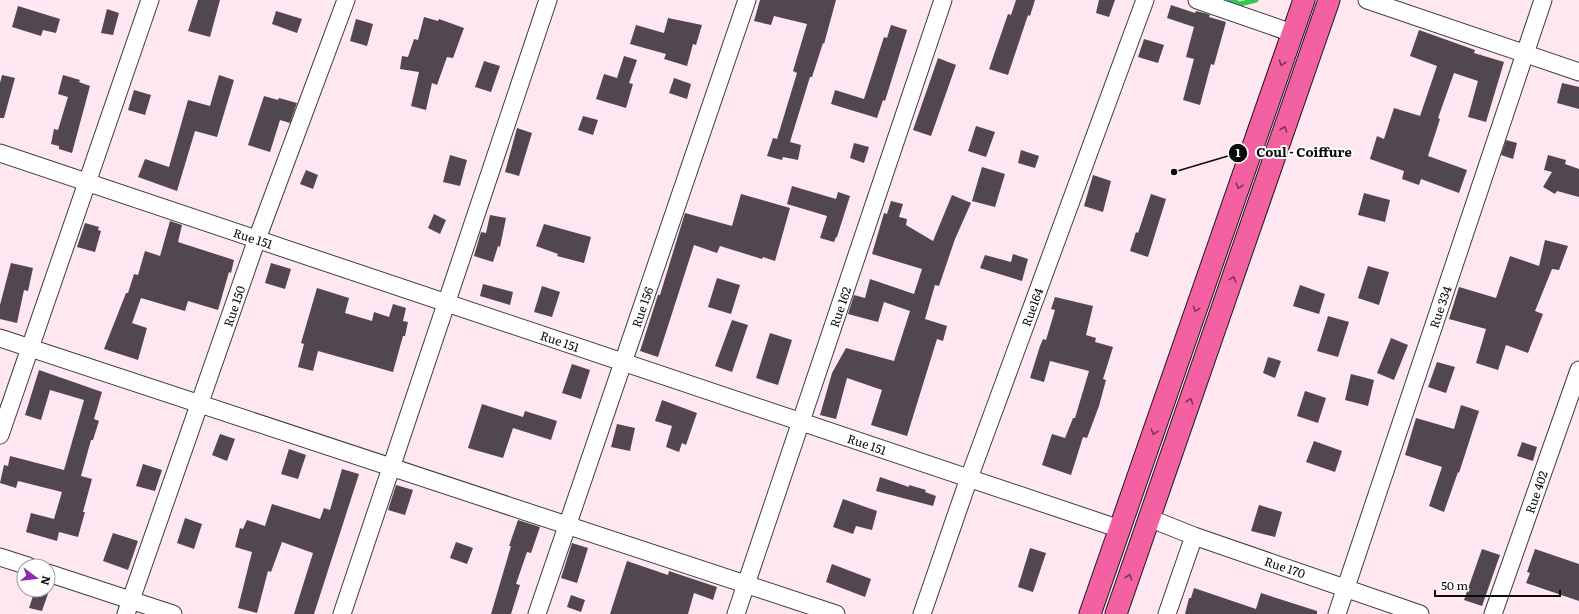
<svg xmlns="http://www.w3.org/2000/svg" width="1579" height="614" viewBox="0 0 1579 614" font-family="Literata,serif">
<rect width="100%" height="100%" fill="#fee7f0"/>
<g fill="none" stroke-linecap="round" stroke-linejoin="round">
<path stroke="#37c854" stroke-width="5" d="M 1230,0 L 1240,4 L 1256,0"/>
</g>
<path fill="#524750" d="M 198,0 L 220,0 L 210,37 L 188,31 Z
M 760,0 L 836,0 L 824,44 L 823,43 L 812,77 L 810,77 L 790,142 L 801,145 L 798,160 L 783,157 L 782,160 L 767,156 L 773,138 L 777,139 L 797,73 L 793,71 L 807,24 L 774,16 L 771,25 L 754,21 Z
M 1016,0 L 1035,0 L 1030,16 L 1028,15 L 1008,75 L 989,69 L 1008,14 L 1011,15 Z
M 1099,0 L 1115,0 L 1109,17 L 1096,13 Z
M 1171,5 L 1195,13 L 1196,11 L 1208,14 L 1210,15 L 1209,17 L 1226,22 L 1214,65 L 1211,64 L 1200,105 L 1183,100 L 1194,59 L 1186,57 L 1194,27 L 1167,18 Z
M 18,6 L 60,19 L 56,33 L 43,30 L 41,36 L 12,27 Z
M 107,9 L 119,13 L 113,35 L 101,33 Z
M 276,11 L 302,19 L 297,33 L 272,24 Z
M 424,17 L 438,21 L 439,19 L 464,28 L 453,58 L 447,57 L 437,85 L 432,83 L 426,110 L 411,106 L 419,72 L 400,69 L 402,56 L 408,57 L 414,39 L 418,40 Z
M 668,18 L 702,25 L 696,45 L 693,44 L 687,66 L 664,59 L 666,54 L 630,44 L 636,25 L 664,33 Z
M 356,19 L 373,24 L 367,46 L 350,41 Z
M 891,25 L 907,30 L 885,101 L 883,100 L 877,118 L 831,104 L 835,90 L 864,99 L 884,37 L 887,38 Z
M 1419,30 L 1475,50 L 1474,53 L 1504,62 L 1486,122 L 1468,117 L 1478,81 L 1454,73 L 1438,118 L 1440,119 L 1428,156 L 1467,170 L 1459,193 L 1421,179 L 1419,185 L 1402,179 L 1404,171 L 1370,159 L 1377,136 L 1384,139 L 1394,108 L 1420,116 L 1437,66 L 1410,56 Z
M 1144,39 L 1164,45 L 1158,63 L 1138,57 Z
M 624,56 L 637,60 L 629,83 L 633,84 L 626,108 L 596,99 L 604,74 L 617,78 Z
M 938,58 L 956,65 L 931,136 L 913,130 Z
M 484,61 L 500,66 L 491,92 L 475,87 Z
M 2,75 L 15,78 L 4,118 L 0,118 L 0,83 Z
M 63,75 L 80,80 L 79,82 L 90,86 L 72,153 L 59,149 L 59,146 L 51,144 L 54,129 L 58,130 L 68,97 L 58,94 Z
M 219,75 L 234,80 L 217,137 L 195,131 L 177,191 L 138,177 L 145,159 L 169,167 L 188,100 L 210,106 Z
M 674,78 L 691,84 L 687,99 L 669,93 Z
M 1562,83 L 1579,87 L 1579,109 L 1557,103 Z
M 134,90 L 151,95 L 145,115 L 128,110 Z
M 264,96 L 278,100 L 279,98 L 297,103 L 290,123 L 280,120 L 270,152 L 248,145 Z
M 583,116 L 598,120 L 593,135 L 578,130 Z
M 976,126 L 995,132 L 986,157 L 968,151 Z
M 517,128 L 532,133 L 519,176 L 505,172 Z
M 1506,140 L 1517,143 L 1513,159 L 1501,155 Z
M 854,143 L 869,147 L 864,163 L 850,158 Z
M 1021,150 L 1039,156 L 1035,168 L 1018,163 Z
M 450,155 L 467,160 L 460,186 L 443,182 Z
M 1548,155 L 1566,160 L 1565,164 L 1579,169 L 1579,197 L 1557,191 L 1555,194 L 1543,187 L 1552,172 L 1544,170 Z
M 982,167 L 1005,174 L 995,207 L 972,201 Z
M 306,170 L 318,175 L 313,189 L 300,184 Z
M 1093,175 L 1111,181 L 1103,212 L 1084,206 Z
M 792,186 L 836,199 L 838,192 L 850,196 L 837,237 L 836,237 L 834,242 L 820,238 L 827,216 L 787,204 Z
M 1364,193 L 1390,200 L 1385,222 L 1358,215 Z
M 741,194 L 790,208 L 775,261 L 763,257 L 762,259 L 720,246 L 717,253 L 694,245 L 658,357 L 640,351 L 658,295 L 660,295 L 685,213 L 732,226 Z
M 1151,194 L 1166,199 L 1148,257 L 1130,251 L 1136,232 L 1138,233 Z
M 952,195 L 971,203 L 955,239 L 939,286 L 935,285 L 925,319 L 947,326 L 943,341 L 937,339 L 907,436 L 871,425 L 882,390 L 847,378 L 836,419 L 820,415 L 832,373 L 846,348 L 894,361 L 910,311 L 884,302 L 878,322 L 848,314 L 854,295 L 865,298 L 870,279 L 914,294 L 922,269 L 872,254 L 884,213 L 887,214 L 891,201 L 903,204 L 899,217 L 907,219 L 906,225 L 933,241 Z
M 434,214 L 446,220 L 440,234 L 428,228 Z
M 490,215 L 506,218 L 500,247 L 498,246 L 493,262 L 474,256 L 481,232 L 486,233 Z
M 170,221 L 182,225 L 178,242 L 234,260 L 231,273 L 229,272 L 218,310 L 188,301 L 185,311 L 141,298 L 132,323 L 147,328 L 138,360 L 104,349 L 126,293 L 128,293 L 134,274 L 138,275 L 145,251 L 160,256 Z
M 85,223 L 99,227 L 98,230 L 101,231 L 95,252 L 77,247 Z
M 544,224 L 591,237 L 584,263 L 557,256 L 558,254 L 536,246 Z
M 1545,240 L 1568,246 L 1559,270 L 1552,269 L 1535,311 L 1543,314 L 1528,353 L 1506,345 L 1498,370 L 1476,363 L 1486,329 L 1449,319 L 1459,287 L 1496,298 L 1510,256 L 1539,266 Z
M 1013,254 L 1028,259 L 1022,281 L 980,268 L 985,255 L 1011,262 Z
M 11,263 L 33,268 L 28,291 L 24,290 L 17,323 L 0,319 L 0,305 Z
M 271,263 L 291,269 L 285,289 L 265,283 Z
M 1368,266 L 1389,272 L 1379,305 L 1358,298 Z
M 717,278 L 740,285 L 731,314 L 708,307 Z
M 483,284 L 513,292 L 510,305 L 480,296 Z
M 1300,285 L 1325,294 L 1319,314 L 1293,306 Z
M 542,286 L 560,292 L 552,317 L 534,312 Z
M 317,288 L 349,298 L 345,313 L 372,321 L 374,312 L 389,317 L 393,304 L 406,308 L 403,321 L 408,322 L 405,336 L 403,336 L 393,372 L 318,351 L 313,371 L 298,367 L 304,344 L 301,343 Z
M 1055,297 L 1093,306 L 1086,335 L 1096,338 L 1095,342 L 1113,347 L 1103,379 L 1106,380 L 1099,406 L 1087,438 L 1083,437 L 1071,475 L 1042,465 L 1052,434 L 1065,438 L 1073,418 L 1075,418 L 1089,371 L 1050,361 L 1044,382 L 1030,378 L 1040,346 L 1043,339 L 1046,340 L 1055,310 L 1051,309 Z
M 1328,316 L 1349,322 L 1338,357 L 1317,351 Z
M 732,320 L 748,325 L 732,372 L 715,366 Z
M 770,333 L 792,340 L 778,385 L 756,378 Z
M 1391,338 L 1408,345 L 1394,380 L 1377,373 Z
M 1268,357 L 1281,361 L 1275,378 L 1263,373 Z
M 1437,362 L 1455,367 L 1446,393 L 1428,387 Z
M 572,364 L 590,370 L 581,399 L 562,393 Z
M 39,370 L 102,392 L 94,419 L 99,421 L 93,440 L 91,440 L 81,476 L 92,479 L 83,512 L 85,512 L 78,537 L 59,532 L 57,541 L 26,532 L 31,513 L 54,519 L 62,492 L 18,481 L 16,488 L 0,483 L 4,465 L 8,466 L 10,456 L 64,470 L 84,400 L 50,390 L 41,420 L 25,415 Z
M 1351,374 L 1374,380 L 1368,406 L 1345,400 Z
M 1305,391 L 1326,398 L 1318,423 L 1297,416 Z
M 662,400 L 697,413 L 686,445 L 682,443 L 679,452 L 666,447 L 672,426 L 655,421 Z
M 482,404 L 523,417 L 525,411 L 557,421 L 551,440 L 513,428 L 503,458 L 468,448 Z
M 1461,405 L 1479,411 L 1459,473 L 1458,472 L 1444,512 L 1429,506 L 1442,467 L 1405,455 L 1416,418 L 1454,429 Z
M 617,424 L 635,428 L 630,451 L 611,447 Z
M 220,434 L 235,439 L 227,461 L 212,455 Z
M 1314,441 L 1342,451 L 1335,472 L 1306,462 Z
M 1522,442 L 1537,447 L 1533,461 L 1517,456 Z
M 289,449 L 306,455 L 298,479 L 281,474 Z
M 143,464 L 162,470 L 155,491 L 136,486 Z
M 342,469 L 359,474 L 314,614 L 294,614 L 313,553 L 282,542 L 271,572 L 268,571 L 257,613 L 238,608 L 252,552 L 235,547 L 240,528 L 243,529 L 247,520 L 265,526 L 272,504 L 320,519 L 324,508 L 330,510 Z
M 880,477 L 909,487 L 909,485 L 926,490 L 925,492 L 936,496 L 933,506 L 876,491 Z
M 396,485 L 413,490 L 405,515 L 388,510 Z
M 843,499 L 877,511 L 872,530 L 856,526 L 853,534 L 833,527 Z
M 1259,505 L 1282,512 L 1275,537 L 1251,531 Z
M 185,518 L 202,524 L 194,549 L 177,543 Z
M 518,520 L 540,527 L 531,553 L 527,552 L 516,584 L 520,585 L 511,614 L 491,614 L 511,546 L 509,546 Z
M 113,533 L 138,541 L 128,570 L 103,561 Z
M 456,542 L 473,548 L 467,564 L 450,558 Z
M 572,543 L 588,548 L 577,583 L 561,578 Z
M 1030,548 L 1046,553 L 1033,592 L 1018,587 Z
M 1482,549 L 1500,555 L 1482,606 L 1464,600 Z
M 1535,549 L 1579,564 L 1579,601 L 1526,583 L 1530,573 L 1527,572 Z
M 627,561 L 668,575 L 669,571 L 717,587 L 713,600 L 694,593 L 688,614 L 610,614 Z
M 832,564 L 871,579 L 865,597 L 826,582 Z
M 48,584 L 51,585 L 42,611 L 29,608 L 35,590 L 48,590 Z
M 1194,588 L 1256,609 L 1261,593 L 1317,611 L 1317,614 L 1185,614 L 1189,598 L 1191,598 Z
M 571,595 L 585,600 L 581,612 L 567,607 Z"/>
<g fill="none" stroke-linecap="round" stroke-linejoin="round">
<g stroke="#3d3d3d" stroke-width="19">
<path id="minor" d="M 1197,0 L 1292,33
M 1367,0 L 1579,72
M 0,153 L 1120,529
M 0,338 L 836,614
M 0,435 L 150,0
M 1149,518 L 1194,536 L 1420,614
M 0,557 L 28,566
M 48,573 L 173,614
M 126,614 L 257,239 L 346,0
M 342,614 L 548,0
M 537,614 L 747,0
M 736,614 L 943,0
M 922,614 L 969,478 L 1145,0
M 1167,614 L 1194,536
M 1337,614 L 1543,0
M 1493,614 L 1579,370"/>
</g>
<g stroke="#1b1b1b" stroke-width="23">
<path id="major" d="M 1090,614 L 1304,0
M 1116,614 L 1329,0"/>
</g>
<use href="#minor" stroke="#fff" stroke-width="17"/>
<use href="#major" stroke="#f461a3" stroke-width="21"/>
</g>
<defs><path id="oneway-chevron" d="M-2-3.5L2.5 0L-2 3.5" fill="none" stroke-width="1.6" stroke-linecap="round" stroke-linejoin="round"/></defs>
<g stroke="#7f3656">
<use href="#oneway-chevron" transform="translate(1282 63) rotate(109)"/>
<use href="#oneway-chevron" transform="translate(1284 129) rotate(-71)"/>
<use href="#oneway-chevron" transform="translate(1239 186) rotate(109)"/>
<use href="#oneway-chevron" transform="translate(1233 279) rotate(-71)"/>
<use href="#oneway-chevron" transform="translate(1196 309) rotate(109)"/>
<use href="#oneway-chevron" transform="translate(1190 401) rotate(-71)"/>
<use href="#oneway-chevron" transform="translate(1154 432) rotate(109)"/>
<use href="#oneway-chevron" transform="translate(1129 577) rotate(-71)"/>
</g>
<g text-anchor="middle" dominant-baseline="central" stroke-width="4" stroke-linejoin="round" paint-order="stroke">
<g font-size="12" fill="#0a0a0a" stroke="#fff">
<text transform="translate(253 238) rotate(18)">Rue 151</text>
<text transform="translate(234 306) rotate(-71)">Rue 150</text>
<text transform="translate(642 307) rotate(-71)">Rue 156</text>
<text transform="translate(840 307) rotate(-71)">Rue 162</text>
<text transform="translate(1032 307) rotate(-70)">Rue164</text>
<text transform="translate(1440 307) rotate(-71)">Rue 334</text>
<text transform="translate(560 341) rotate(19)">Rue 151</text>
<text transform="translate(867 444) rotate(19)">Rue 151</text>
<text transform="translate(1536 492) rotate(-71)">Rue 402</text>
<text transform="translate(1285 567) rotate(19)">Rue 170</text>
</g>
</g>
<path fill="none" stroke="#0a0a0a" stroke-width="1.5" d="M1174 172L1238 153"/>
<g fill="#0a0a0a" stroke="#fff" stroke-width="1.5">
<circle cx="1174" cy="172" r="4"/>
<circle cx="1238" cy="153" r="10"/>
</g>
<g font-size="12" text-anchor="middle" font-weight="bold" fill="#fff">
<text x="1238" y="157">1</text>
</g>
<g font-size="13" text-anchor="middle" font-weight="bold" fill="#0a0a0a" stroke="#fff" stroke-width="4" stroke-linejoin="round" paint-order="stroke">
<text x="1304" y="157">Coul - Coiffure</text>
</g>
<g transform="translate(36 578) rotate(105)"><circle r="19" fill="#ffffff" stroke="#9d9d9d"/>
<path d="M0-3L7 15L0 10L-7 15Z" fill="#9127b4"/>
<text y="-6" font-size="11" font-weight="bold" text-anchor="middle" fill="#0a0a0a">N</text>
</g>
<path d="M1435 590v6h125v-6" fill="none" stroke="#0a0a0a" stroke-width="2"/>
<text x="1441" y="590" font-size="12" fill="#0a0a0a" stroke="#ffffff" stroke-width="3" paint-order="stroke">50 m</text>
</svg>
